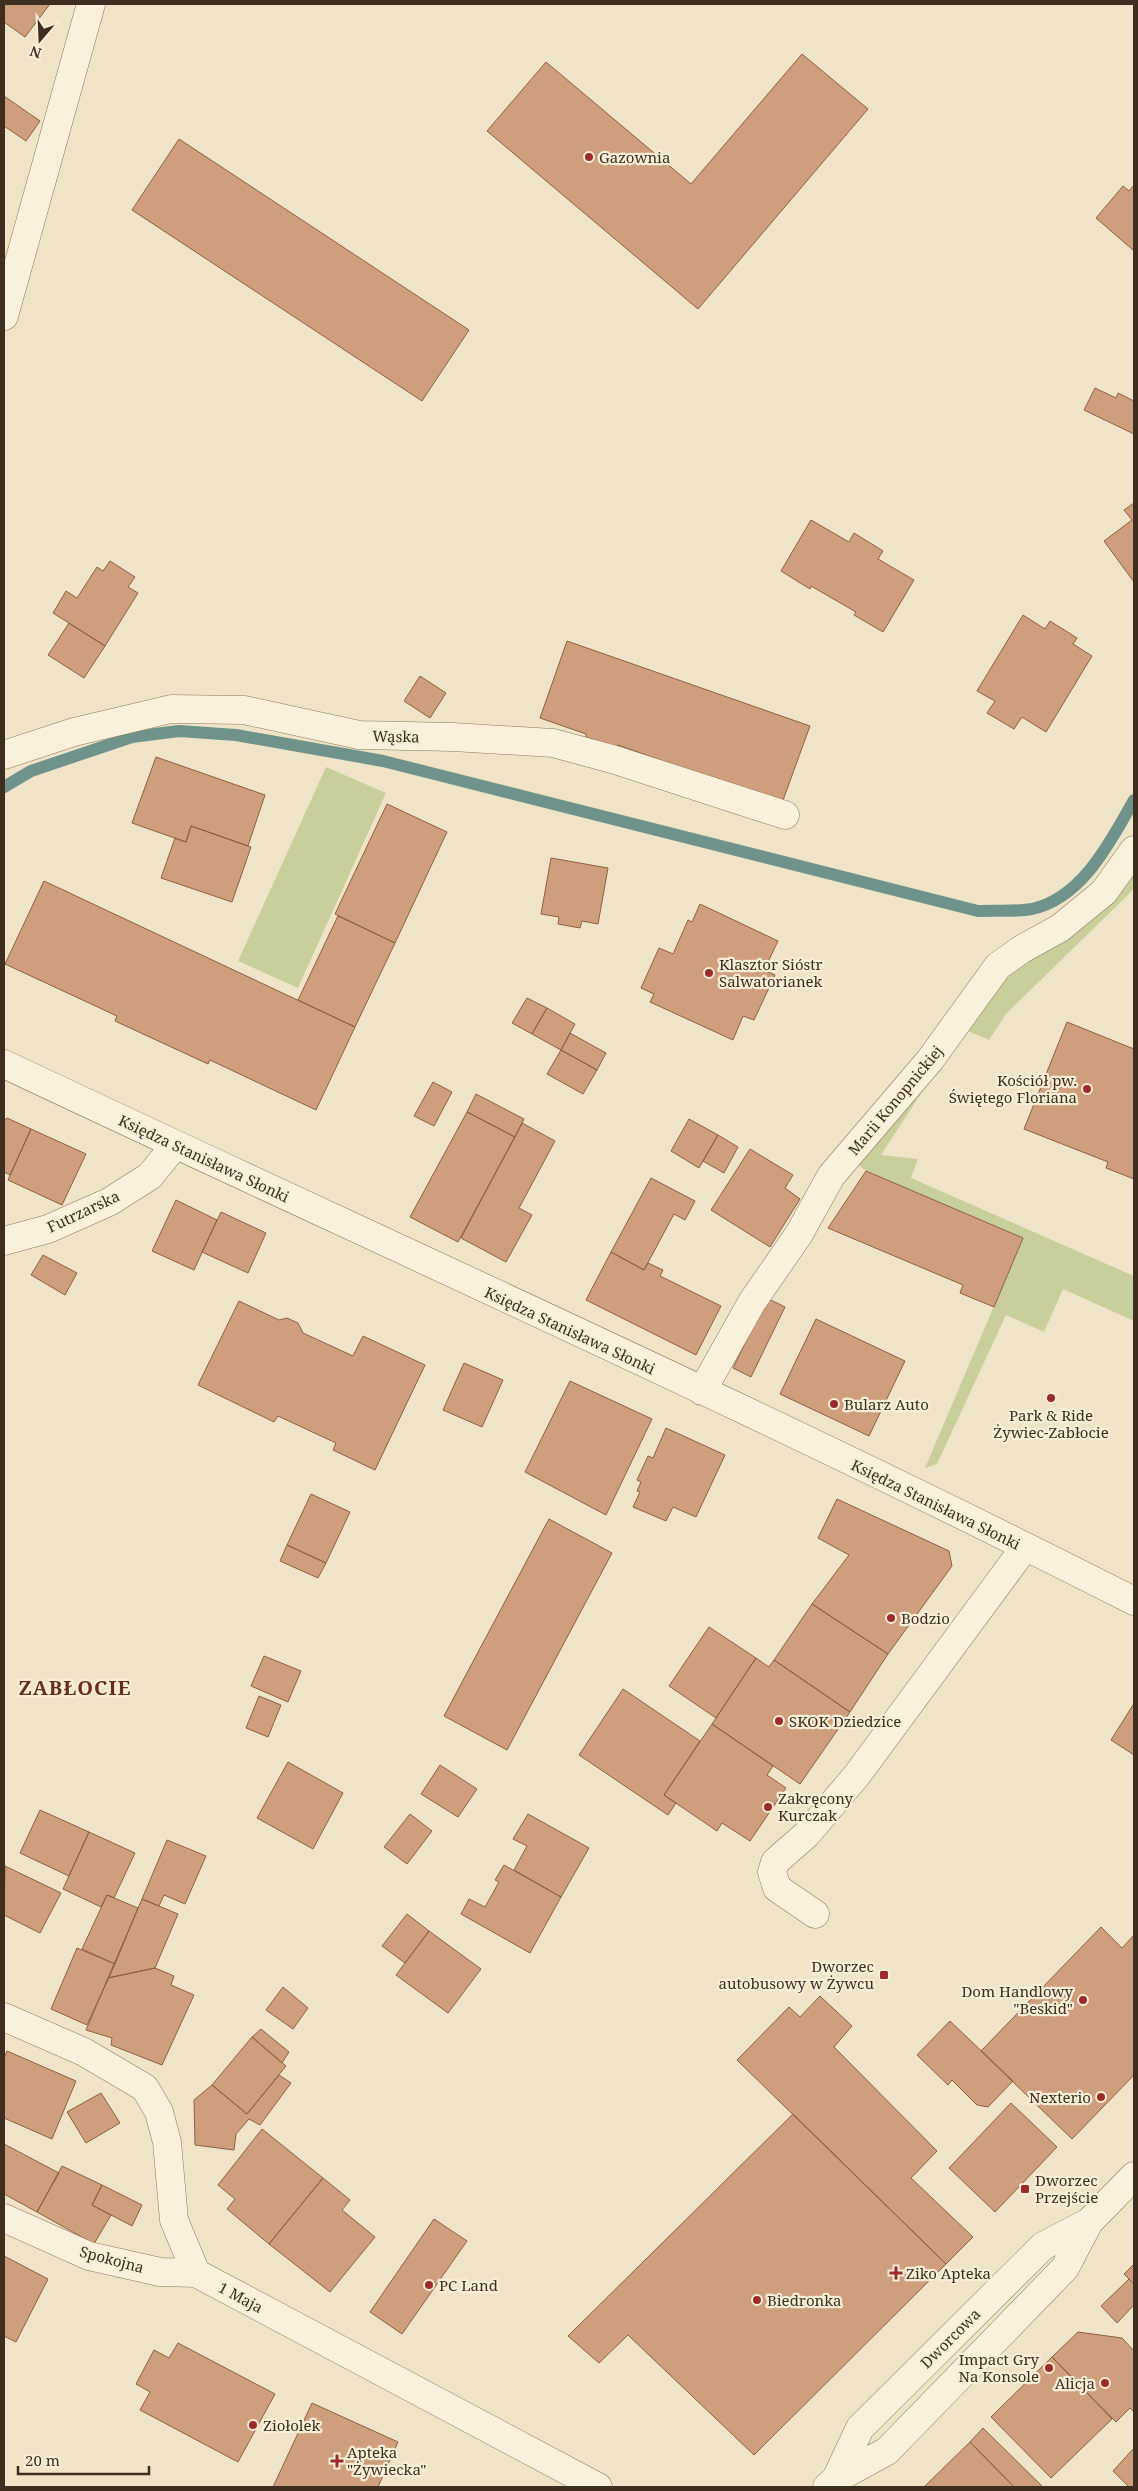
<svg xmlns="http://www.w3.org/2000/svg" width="1138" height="2491" viewBox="0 0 1138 2491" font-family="'Noto Serif',serif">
<rect width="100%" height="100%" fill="#f0e4c8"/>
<path fill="#c9cf9b" d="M 326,767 L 386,793 L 298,988 L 238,961 Z
M 1134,867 L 1134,889 L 1006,1014 L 989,1040 L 963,1029 L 881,1155 L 918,1159 L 911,1178 L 1134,1276 L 1134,1321 L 1063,1289 L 1044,1332 L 1006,1315 L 937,1464 L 925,1468 L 1023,1238 L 866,1171 L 848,1156 L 965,1010 Z"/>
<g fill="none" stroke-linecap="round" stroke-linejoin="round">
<path stroke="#6f938a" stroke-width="12" d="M 4,787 L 31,771 L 132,737 L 179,731 L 236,735 L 383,761 L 978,911 C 995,910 1015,912 1032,909 C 1083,898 1111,840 1134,800"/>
</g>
<path fill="#cf9f7d" stroke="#8d5f41" d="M 4,4 L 50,4 L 25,37 L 4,22 Z
M 802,54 L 868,109 L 698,309 L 487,131 L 546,62 L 691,184 Z
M 4,96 L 40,121 L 26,141 L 4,126 Z
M 179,139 L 469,330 L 422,401 L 132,210 Z
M 1134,185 L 1134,248 L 1133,250 L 1096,218 L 1123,186 L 1129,191 Z
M 1095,388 L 1116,398 L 1118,393 L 1134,401 L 1134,434 L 1084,410 Z
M 1134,503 L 1134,582 L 1104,541 L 1132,520 L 1124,510 Z
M 811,520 L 849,542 L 854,533 L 883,551 L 878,559 L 914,580 L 883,632 L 854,615 L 856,612 L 811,586 L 810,589 L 781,571 Z
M 110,561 L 135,577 L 128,587 L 138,593 L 105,646 L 53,613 L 66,591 L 77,598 L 97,567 L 103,571 Z
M 1023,615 L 1045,629 L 1050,621 L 1077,638 L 1073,644 L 1092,656 L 1046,732 L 1022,717 L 1014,729 L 987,713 L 995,701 L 977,691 Z
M 69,623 L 105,646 L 84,678 L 48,655 Z
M 567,641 L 810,726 L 782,803 L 618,745 L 617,748 L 586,737 L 586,734 L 540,718 Z
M 420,676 L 446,693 L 430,718 L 404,701 Z
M 156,757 L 265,795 L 248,846 L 191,826 L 186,842 L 132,823 Z
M 387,804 L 447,832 L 395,943 L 335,914 Z
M 191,826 L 251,847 L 232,902 L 161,878 L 175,838 L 186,842 Z
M 551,858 L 608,868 L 598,924 L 582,921 L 580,928 L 558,924 L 559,917 L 541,914 Z
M 44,881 L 355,1027 L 316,1110 L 210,1060 L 208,1064 L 115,1021 L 117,1016 L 5,964 Z
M 700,904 L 778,941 L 764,970 L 775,975 L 754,1020 L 743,1016 L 733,1040 L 650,1002 L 654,994 L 641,988 L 659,948 L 673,954 L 688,920 L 692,922 Z
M 338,916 L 395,943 L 355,1027 L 298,1000 Z
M 527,998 L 547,1008 L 532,1034 L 512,1023 Z
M 547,1008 L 575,1024 L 561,1050 L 532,1034 Z
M 1067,1022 L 1134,1049 L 1134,1179 L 1106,1168 L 1108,1162 L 1024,1129 Z
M 570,1033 L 606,1053 L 597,1070 L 561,1050 Z
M 561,1050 L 597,1070 L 583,1094 L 547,1074 Z
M 433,1082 L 452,1092 L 434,1126 L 414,1116 Z
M 476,1094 L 524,1119 L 515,1137 L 467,1112 Z
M 467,1112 L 515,1137 L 458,1242 L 410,1217 Z
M 7,1118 L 31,1129 L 10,1175 L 4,1172 L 4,1121 Z
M 689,1119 L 718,1135 L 699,1168 L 671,1151 Z
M 522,1123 L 555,1141 L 519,1208 L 532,1215 L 506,1262 L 461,1238 Z
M 31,1129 L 86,1154 L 62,1205 L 8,1180 Z
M 718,1135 L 738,1147 L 724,1173 L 703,1161 Z
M 750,1149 L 793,1175 L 785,1188 L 800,1199 L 770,1247 L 711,1210 Z
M 866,1171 L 1023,1238 L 994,1307 L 960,1293 L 963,1285 L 828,1228 Z
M 651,1178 L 695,1201 L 685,1220 L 674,1214 L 644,1270 L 611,1252 Z
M 176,1200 L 217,1220 L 194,1270 L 152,1251 Z
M 221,1212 L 266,1233 L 248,1273 L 202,1252 Z
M 611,1252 L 644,1270 L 648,1263 L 663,1270 L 660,1276 L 721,1306 L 696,1355 L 586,1300 Z
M 43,1255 L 77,1273 L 65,1295 L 31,1275 Z
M 767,1298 L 785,1307 L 751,1377 L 733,1368 Z
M 239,1301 L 279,1320 L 287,1318 L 298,1323 L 303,1333 L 353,1356 L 363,1336 L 425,1365 L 375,1470 L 333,1450 L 336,1443 L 278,1416 L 274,1422 L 198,1385 Z
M 816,1319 L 905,1361 L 869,1436 L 780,1394 Z
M 464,1363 L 503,1380 L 482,1427 L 443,1410 Z
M 570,1381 L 652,1419 L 606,1515 L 525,1472 Z
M 666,1428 L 725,1455 L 696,1517 L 673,1507 L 666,1521 L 633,1507 L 640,1492 L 637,1491 L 641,1482 L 637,1480 L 648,1456 L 653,1458 Z
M 311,1494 L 350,1512 L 326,1563 L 287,1545 Z
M 837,1499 L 949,1551 L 952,1566 L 888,1654 L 812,1604 L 849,1555 L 818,1538 Z
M 549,1519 L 612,1553 L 507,1750 L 444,1716 Z
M 287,1545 L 326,1563 L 318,1578 L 280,1561 Z
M 812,1604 L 888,1654 L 850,1712 L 774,1660 Z
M 709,1627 L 756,1658 L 716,1718 L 669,1686 Z
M 264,1656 L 301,1671 L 288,1702 L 251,1686 Z
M 756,1658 L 769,1667 L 774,1660 L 850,1712 L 800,1784 L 712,1724 Z
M 623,1689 L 700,1741 L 664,1795 L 676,1803 L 668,1815 L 579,1755 Z
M 259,1696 L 281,1705 L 268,1737 L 246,1728 Z
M 1133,1705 L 1134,1706 L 1134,1755 L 1111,1740 Z
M 712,1724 L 773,1766 L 767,1775 L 786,1788 L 750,1841 L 722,1823 L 717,1831 L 664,1795 Z
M 288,1762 L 343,1793 L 313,1849 L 257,1818 Z
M 440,1765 L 477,1789 L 458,1817 L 421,1794 Z
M 40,1810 L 89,1832 L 69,1876 L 20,1853 Z
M 410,1814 L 432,1831 L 407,1864 L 384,1847 Z
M 528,1814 L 589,1848 L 561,1897 L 514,1870 L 527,1846 L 513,1839 Z
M 89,1832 L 135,1853 L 114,1898 L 107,1895 L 101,1907 L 63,1889 Z
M 167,1840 L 206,1856 L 185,1904 L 164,1895 L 159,1906 L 142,1899 Z
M 504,1865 L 561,1897 L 530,1953 L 461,1914 L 469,1899 L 485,1907 L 499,1882 L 495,1880 Z
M 5,1866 L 61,1893 L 40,1933 L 4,1915 Z
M 107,1895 L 138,1908 L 115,1964 L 82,1949 Z
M 142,1899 L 178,1914 L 155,1968 L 108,1978 Z
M 407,1914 L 429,1931 L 405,1963 L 382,1946 Z
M 1101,1927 L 1122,1948 L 1134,1935 L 1134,2075 L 1072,2139 L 981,2051 Z
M 429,1931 L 481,1969 L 448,2013 L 396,1975 Z
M 77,1948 L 115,1964 L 87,2025 L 51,2009 Z
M 155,1968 L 174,1976 L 171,1985 L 194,1995 L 162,2065 L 111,2045 L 112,2038 L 86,2030 L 108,1978 Z
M 283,1987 L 308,2008 L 293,2029 L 266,2010 Z
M 820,1996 L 852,2026 L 834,2047 L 937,2151 L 911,2178 L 973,2237 L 946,2264 L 737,2060 L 789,2007 L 800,2017 Z
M 950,2021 L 1013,2081 L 988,2107 L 977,2105 L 952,2080 L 948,2085 L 917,2055 Z
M 261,2029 L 289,2052 L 282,2063 L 252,2037 Z
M 252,2037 L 286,2066 L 247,2114 L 212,2085 Z
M 7,2051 L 76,2081 L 52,2139 L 4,2118 L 4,2058 Z
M 279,2075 L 291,2083 L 260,2125 L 249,2119 L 236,2134 L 234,2150 L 195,2145 L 194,2100 L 212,2085 L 247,2114 Z
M 101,2093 L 120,2123 L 86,2143 L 67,2112 Z
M 1011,2103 L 1057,2147 L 995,2212 L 949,2168 Z
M 793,2114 L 946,2264 L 754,2455 L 628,2335 L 599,2363 L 568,2336 Z
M 262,2129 L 323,2178 L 269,2244 L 227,2209 L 235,2199 L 218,2185 Z
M 4,2144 L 59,2173 L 37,2212 L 4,2194 Z
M 62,2166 L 102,2185 L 92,2205 L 111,2215 L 94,2244 L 37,2212 Z
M 323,2178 L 350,2200 L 342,2210 L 375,2237 L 330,2292 L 269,2244 Z
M 102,2185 L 142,2205 L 132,2226 L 92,2205 Z
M 434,2219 L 467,2241 L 402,2334 L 370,2312 Z
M 4,2256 L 48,2279 L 16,2342 L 4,2336 Z
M 1134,2264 L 1134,2284 L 1124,2274 Z
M 1129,2279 L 1134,2284 L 1134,2305 L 1117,2323 L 1101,2306 Z
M 1078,2332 L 1122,2338 L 1134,2351 L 1134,2412 L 1130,2408 L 1116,2422 L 1052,2357 Z
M 178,2343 L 275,2394 L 238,2462 L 140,2410 L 150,2392 L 136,2384 L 154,2350 L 169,2358 Z
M 1052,2357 L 1112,2419 L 1051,2478 L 991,2417 Z
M 312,2403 L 398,2442 L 378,2487 L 273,2487 Z
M 983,2428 L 1043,2487 L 1014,2487 L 970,2442 Z
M 970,2442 L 1014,2487 L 924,2487 Z
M 1134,2448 L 1134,2487 L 1129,2487 L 1113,2471 Z"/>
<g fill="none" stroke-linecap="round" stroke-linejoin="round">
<g stroke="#8d765c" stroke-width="29">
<path id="minor" d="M 4,316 L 91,4
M 4,755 L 74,732 L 171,709 L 244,710 L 359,735 L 453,737 L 553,743 L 612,759 L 785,815
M 4,1064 C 381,1242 762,1412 1134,1601
M 4,1241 L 48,1229 L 109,1202 L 150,1176 L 175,1145
M 702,1391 L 752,1302 L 799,1234 L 831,1176 L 930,1060 L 998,966 L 1022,949 L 1060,928 L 1104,892 L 1134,850
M 815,1914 L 777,1888 L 772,1872 L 775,1862 L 807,1834 L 857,1775 L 1025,1547
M 4,2017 L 84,2052 L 145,2088 L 159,2112 L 167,2142 L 174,2220 L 196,2273 L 598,2487
M 4,2218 L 89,2256 L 160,2272 L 196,2273
M 836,2479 L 860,2428 L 1043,2246 L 1089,2222
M 827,2487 L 836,2479 L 887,2451 L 1065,2268 L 1089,2222 L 1134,2176"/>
</g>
<use href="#minor" stroke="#faf1dc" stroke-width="28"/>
</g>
<g fill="#9e2a2b" stroke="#f7eed8" stroke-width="2">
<circle cx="589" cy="157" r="5"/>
<circle cx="709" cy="973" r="5"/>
<circle cx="1087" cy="1089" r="5"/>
<circle cx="1051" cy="1398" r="5"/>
<circle cx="834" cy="1404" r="5"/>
<circle cx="891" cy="1618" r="5"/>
<circle cx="779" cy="1721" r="5"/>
<circle cx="768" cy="1807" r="5"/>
<rect x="879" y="1970" width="10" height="10" rx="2.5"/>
<circle cx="1083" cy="2000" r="5"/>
<circle cx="1101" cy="2097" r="5"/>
<rect x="1020" y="2184" width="10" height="10" rx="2.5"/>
<path d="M893.5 2265.5h5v5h5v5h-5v5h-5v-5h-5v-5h5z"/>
<circle cx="429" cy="2285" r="5"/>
<circle cx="757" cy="2300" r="5"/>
<circle cx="1049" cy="2368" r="5"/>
<circle cx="1105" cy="2383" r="5"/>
<circle cx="253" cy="2425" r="5"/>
<path d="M334.5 2453.5h5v5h5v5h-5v5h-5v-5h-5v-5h5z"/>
</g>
<g text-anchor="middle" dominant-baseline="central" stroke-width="4.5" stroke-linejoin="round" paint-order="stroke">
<g font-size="15" fill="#3d2e20" stroke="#f7eed8" text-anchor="start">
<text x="599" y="157">Gazownia</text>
<text x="719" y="964">Klasztor Sióstr<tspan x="719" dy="17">Salwatorianek</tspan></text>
<text x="1077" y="1080" text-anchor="end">Kościół pw.<tspan x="1077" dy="17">Świętego Floriana</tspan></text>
<text x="844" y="1404">Bularz Auto</text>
<text x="1051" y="1415" text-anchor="middle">Park &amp; Ride<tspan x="1051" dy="17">Żywiec-Zabłocie</tspan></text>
<text x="901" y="1618">Bodzio</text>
<text x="789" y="1721">SKOK Dziedzice</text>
<text x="778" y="1798">Zakręcony<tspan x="778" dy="17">Kurczak</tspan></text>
<text x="874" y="1966" text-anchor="end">Dworzec<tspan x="874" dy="17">autobusowy w Żywcu</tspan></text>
<text x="1073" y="1991" text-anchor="end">Dom Handlowy<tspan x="1073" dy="17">"Beskid"</tspan></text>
<text x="1091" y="2097" text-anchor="end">Nexterio</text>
<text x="1035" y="2180">Dworzec<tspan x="1035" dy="17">Przejście</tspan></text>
<text x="906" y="2273">Ziko Apteka</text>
<text x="439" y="2285">PC Land</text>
<text x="767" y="2300">Biedronka</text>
<text x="1039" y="2359" text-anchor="end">Impact Gry<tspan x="1039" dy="17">Na Konsole</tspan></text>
<text x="1095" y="2383" text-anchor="end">Alicja</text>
<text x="263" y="2425">Ziołolek</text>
<text x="347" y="2452">Apteka<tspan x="347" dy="17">"Żywiecka"</tspan></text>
</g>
<g font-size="15" fill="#3d2e20" stroke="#f7eed8">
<text transform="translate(396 736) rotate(1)">Wąska</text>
<text transform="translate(895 1100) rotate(-50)">Marii Konopnickiej</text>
<text transform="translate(204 1158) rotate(25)">Księdza Stanisława Słonki</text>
<text transform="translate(83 1211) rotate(-25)">Futrzarska</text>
<text transform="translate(570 1330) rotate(25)">Księdza Stanisława Słonki</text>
<text transform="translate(936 1504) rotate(26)">Księdza Stanisława Słonki</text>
<text transform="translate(112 2259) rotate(15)">Spokojna</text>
<text transform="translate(241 2297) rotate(28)">1 Maja</text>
<text transform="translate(950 2338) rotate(-45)">Dworcowa</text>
</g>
<g font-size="20" font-weight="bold" letter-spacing="1" fill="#6b2e1e" stroke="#f7eed8">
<text x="75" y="1687">ZABŁOCIE</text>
</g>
</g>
<rect width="1138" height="2491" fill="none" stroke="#3d2e20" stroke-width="10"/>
<g transform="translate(40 40) rotate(199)" stroke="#f7eed8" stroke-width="4" paint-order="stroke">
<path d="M0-4L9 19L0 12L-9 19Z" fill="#3d2e20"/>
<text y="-8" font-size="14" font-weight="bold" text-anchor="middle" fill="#3d2e20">N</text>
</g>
<path d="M18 2466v8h131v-8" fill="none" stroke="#3d2e20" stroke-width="2.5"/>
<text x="25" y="2466" font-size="15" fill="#3d2e20" stroke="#f7eed8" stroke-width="4" paint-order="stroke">20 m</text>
</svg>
